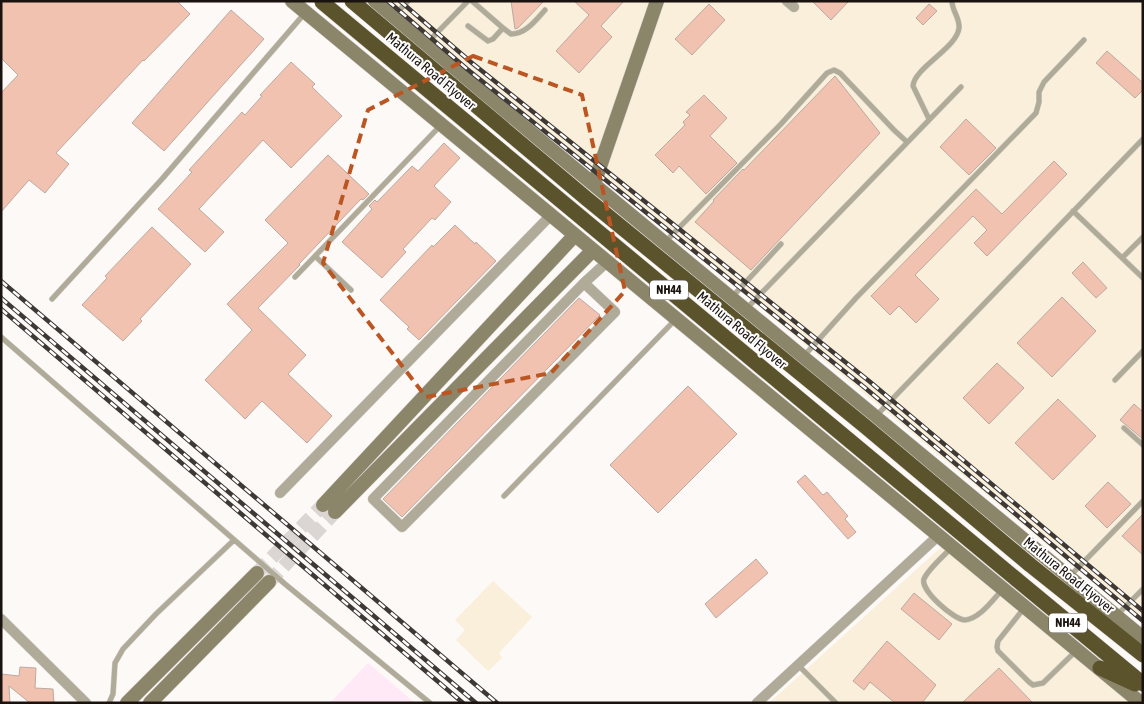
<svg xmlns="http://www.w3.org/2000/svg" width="1144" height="704" viewBox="0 0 1144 704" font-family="'Asap Condensed',sans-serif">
<rect width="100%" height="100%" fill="#fdf9f7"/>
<path fill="#f9efda" d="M 389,1 L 1143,1 L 1143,624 L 507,98 Z
M 950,539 L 1143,703 L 769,703 Z
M 493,581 L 532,617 L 499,653 L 502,658 L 488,671 L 456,640 L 465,630 L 455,620 Z"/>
<path fill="#ffe9f6" d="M 368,663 L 415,703 L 330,703 Z"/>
<path fill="#f0c2af" stroke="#bea9a0" d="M 1,1 L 177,1 L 190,14 L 144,61 L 143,60 L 56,153 L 69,164 L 45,193 L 29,180 L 1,212 L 1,93 L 18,75 L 1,58 Z
M 511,1 L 544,1 L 518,28 L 515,29 Z
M 574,1 L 624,1 L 601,26 L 612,37 L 579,73 L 556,51 L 589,15 Z
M 812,1 L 849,1 L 831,20 Z
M 709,4 L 725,20 L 692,55 L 675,39 Z
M 929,4 L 937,11 L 923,25 L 916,18 Z
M 231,10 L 264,39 L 164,151 L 132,123 Z
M 1107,51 L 1143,83 L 1143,90 L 1135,98 L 1096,63 Z
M 291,62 L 315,84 L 312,87 L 342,116 L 291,168 L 263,140 L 199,209 L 224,232 L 205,252 L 158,209 L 192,172 L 189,170 L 242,112 L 245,115 L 262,96 L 260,95 Z
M 835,76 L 880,133 L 751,270 L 695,222 L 714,201 L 713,200 L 743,169 L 744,170 Z
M 704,95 L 727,118 L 710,136 L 737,163 L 706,194 L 679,166 L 673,173 L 655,155 L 685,125 L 683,122 L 690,115 L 686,112 Z
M 966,119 L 996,148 L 969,175 L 940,147 Z
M 444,143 L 460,158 L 434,186 L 451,202 L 435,220 L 432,218 L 403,249 L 406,252 L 382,278 L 342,242 L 372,209 L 369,206 L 375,200 L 377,202 L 412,166 L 418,171 Z
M 328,155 L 369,194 L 363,200 L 361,199 L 299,264 L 300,265 L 258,308 L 306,355 L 288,374 L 332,416 L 307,443 L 262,401 L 245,419 L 205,380 L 252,330 L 227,304 L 288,243 L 265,220 Z
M 1054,161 L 1067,174 L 987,256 L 974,243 L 987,230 L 973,216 L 915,275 L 939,299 L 916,323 L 899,306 L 890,315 L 871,296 L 976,189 L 1002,214 Z
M 455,225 L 475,244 L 476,242 L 496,261 L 419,340 L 407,329 L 409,327 L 380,300 L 432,245 L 433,247 Z
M 152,227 L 191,264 L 140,319 L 142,321 L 123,341 L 82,305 L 107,278 L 105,276 Z
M 1083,262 L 1107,288 L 1096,298 L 1072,273 Z
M 1062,297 L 1096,331 L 1052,377 L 1017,343 Z
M 579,298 L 600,315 L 402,517 L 383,499 Z
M 997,363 L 1024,388 L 989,424 L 963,398 Z
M 688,386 L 737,434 L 658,513 L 610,465 Z
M 1058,399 L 1096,436 L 1053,480 L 1015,443 Z
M 1134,404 L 1143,412 L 1143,439 L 1120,420 Z
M 805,475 L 823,495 L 827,492 L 848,516 L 845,519 L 856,532 L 848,539 L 797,482 Z
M 1108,482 L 1131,504 L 1107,528 L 1085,506 Z
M 1143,514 L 1143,555 L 1122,536 Z
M 756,559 L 768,573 L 716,618 L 705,604 Z
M 914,593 L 952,624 L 939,640 L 901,609 Z
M 887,641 L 936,685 L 922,703 L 895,703 L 870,682 L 864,690 L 853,681 Z
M 20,667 L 36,668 L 35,688 L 53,689 L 54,703 L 30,703 L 9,686 L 10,703 L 1,703 L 1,674 L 19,676 Z
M 999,668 L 1033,703 L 962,703 Z"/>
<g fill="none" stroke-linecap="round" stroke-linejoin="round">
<path stroke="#dbd6d4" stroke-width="14" stroke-dasharray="14 7" stroke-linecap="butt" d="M 257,573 L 323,505
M 269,582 L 335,512"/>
<g stroke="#d9d4d2" stroke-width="6">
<path id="lane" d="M 395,15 L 408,1
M 468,26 L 488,41 L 493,39 L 503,28 L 472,1
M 503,28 L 511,34 C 526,34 536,20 545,10
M 426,44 L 468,1
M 929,119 L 913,86 C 914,68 957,48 959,28 C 960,18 952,11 952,1
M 1073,211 L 1143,278
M 665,242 L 781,124 L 827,73 L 834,70 L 840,73 L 894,130 L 907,142
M 315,256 L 351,290
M 1122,258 L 1143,237
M 295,277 L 440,126
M 732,297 L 781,244
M 52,299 L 162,179 L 305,13
M 746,309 L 961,87
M 1,337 L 285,584 L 430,703
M 803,357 L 856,298 L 1036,113 L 1039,102 L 1039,92 L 1044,82 L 1084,40
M 1115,380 L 1143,351
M 875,417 L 1143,139
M 1124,428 L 1143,445
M 504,496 L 676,319
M 952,547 C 945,555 928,569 924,579 C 920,590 954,620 965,620 C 980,619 994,598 1003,589
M 1070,576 L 1143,501
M 1025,607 L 998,641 L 997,647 L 998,651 L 1029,682 L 1033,685 L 1043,683 L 1077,650
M 1117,615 L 1143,589
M 798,665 L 836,703
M 109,703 L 113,694 L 115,663 L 123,649 L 156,614 L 234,540"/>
</g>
<g stroke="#d9d4d2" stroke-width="11">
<path id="street" d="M 787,1 L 794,7
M 584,283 L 373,499 L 402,527 L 615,312 L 584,283 L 607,262
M 280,493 L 551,215
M 1,619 L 86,703
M 757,703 L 939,535"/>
</g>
<g stroke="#d9d4d2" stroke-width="15">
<path id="secondary" d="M 292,1 L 1141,703
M 375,1 L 425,45 L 1143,638
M 594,184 L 657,1
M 323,505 L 574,236
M 335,512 L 593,250
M 127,703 L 257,573
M 150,703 L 269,582"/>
</g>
<g stroke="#d9d4d2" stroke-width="16">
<path id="highway" d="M 1029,564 L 1143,655
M 1016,579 L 1143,684
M 1100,668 L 1135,684"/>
</g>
<use href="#lane" stroke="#afab98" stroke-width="5"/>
<use href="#street" stroke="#afab98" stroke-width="10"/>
<use href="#secondary" stroke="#8b856a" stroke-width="14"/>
<use href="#highway" stroke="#5b532b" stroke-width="15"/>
<g stroke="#3f3936" stroke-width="4.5">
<path id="rail" d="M 388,1 L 467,69 L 864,387 L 1143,621
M 400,1 L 472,63 L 869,381 L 1143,611
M 1,281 L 497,703
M 1,298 L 476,703
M 1,309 L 463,703"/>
</g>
<use href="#rail" stroke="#fff" stroke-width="2.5" stroke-dasharray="8" stroke-linecap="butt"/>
<g stroke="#d9d4d2" stroke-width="16" stroke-linecap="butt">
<path id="highway-bridge" d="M 352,1 L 587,199 L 866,427 L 1029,564
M 322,2 L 1016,579"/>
</g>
<use href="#highway-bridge" stroke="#5b532b" stroke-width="15"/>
</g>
<path fill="none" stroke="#bb5623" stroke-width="4" stroke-dasharray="10 6" stroke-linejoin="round" d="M 473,56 L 582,95 L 625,291 L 551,373 L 426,397 L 323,263 L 368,110 Z"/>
<g text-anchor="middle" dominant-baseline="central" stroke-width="4" stroke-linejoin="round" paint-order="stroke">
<g fill="#fff" stroke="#5e5957" stroke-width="1">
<rect x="650" y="280.5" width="38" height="19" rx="4"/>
<rect x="1049" y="613.5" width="38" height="19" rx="4"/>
</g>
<g font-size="12" font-weight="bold" fill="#19120f">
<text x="669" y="290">NH44</text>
<text x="1068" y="623">NH44</text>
</g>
<g font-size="14" fill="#19120f" stroke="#fff">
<text transform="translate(431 71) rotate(40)">Mathura Road Flyover</text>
<text transform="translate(742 330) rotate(40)">Mathura Road Flyover</text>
<text transform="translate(1069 575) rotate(39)">Mathura Road Flyover</text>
</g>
</g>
<rect width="1144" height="704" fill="none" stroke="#19120f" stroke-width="5"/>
</svg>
